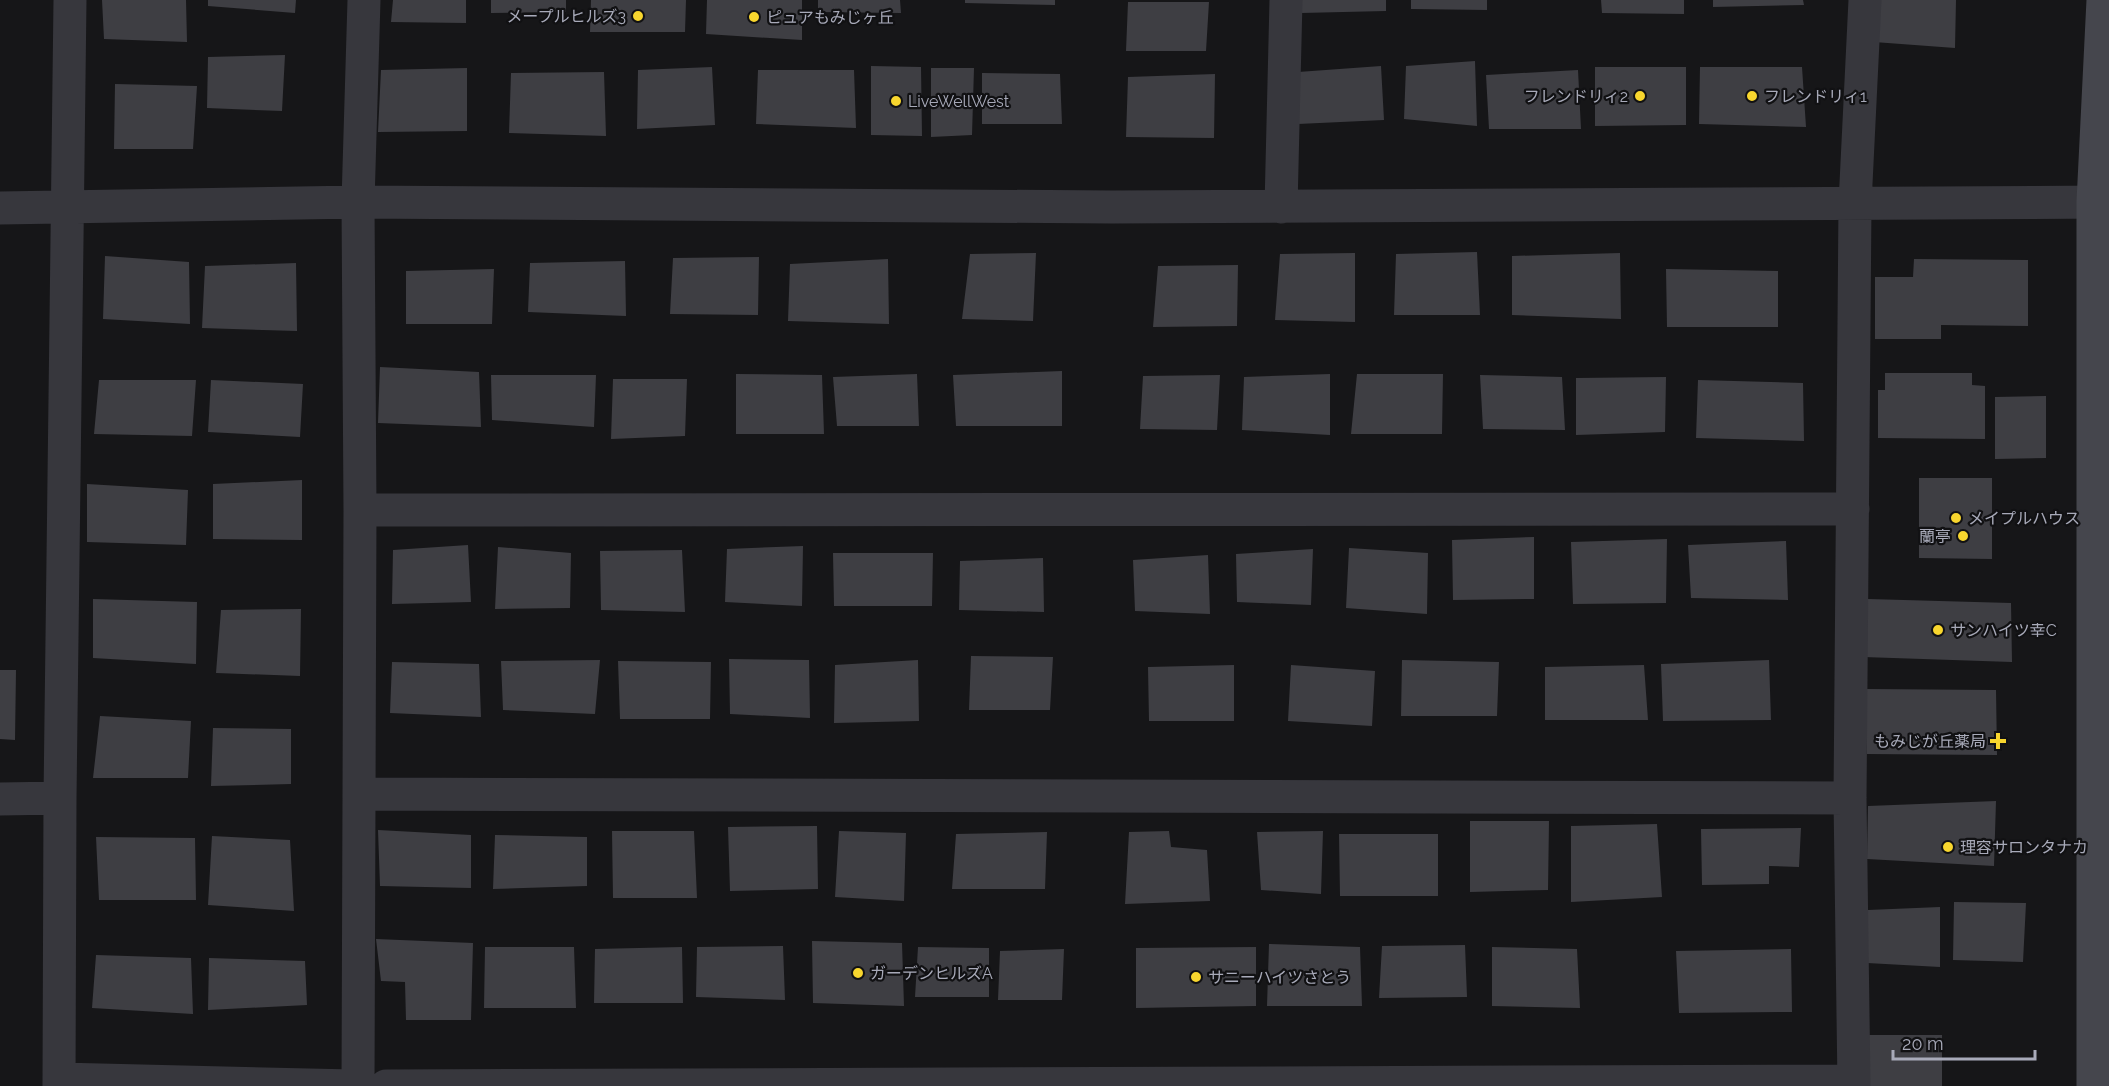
<svg xmlns="http://www.w3.org/2000/svg" width="2109" height="1086" viewBox="0 0 2109 1086" font-family="Raleway,'Noto Sans JP',sans-serif">
<rect width="100%" height="100%" fill="#161618"/>
<path fill="#3e3e43" d="M 102,0 L 186,0 L 187,42 L 104,39 Z
M 208,0 L 296,0 L 295,13 L 208,6 Z
M 393,0 L 466,0 L 466,23 L 391,22 Z
M 491,0 L 566,0 L 566,12 L 491,13 Z
M 591,0 L 686,0 L 685,32 L 590,32 Z
M 707,0 L 802,0 L 802,40 L 706,34 Z
M 818,0 L 900,0 L 901,13 L 818,12 Z
M 965,0 L 1055,0 L 1055,5 L 965,3 Z
M 1301,0 L 1386,0 L 1386,11 L 1301,13 Z
M 1411,0 L 1487,0 L 1487,10 L 1411,9 Z
M 1601,0 L 1684,0 L 1684,14 L 1602,13 Z
M 1713,0 L 1803,0 L 1804,5 L 1713,7 Z
M 1875,0 L 1956,0 L 1955,48 L 1874,42 Z
M 1128,2 L 1209,2 L 1206,51 L 1126,51 Z
M 285,55 L 282,111 L 207,108 L 208,57 Z
M 1475,61 L 1477,126 L 1404,119 L 1406,66 Z
M 871,66 L 921,67 L 922,136 L 871,135 Z
M 1381,66 L 1384,120 L 1298,124 L 1298,72 Z
M 712,67 L 715,125 L 637,129 L 638,70 Z
M 1595,67 L 1686,67 L 1686,125 L 1595,126 Z
M 1700,67 L 1802,67 L 1806,127 L 1699,124 Z
M 467,68 L 467,131 L 378,132 L 381,70 Z
M 931,68 L 974,68 L 972,135 L 931,137 Z
M 758,70 L 854,70 L 856,128 L 756,124 Z
M 1578,70 L 1581,129 L 1489,129 L 1486,75 Z
M 604,72 L 606,136 L 509,133 L 511,73 Z
M 982,73 L 1060,74 L 1062,124 L 982,124 Z
M 1215,74 L 1214,138 L 1126,137 L 1128,77 Z
M 115,84 L 197,86 L 193,149 L 114,149 Z
M 1477,252 L 1480,315 L 1394,315 L 1396,254 Z
M 1036,253 L 1033,321 L 962,319 L 970,254 Z
M 1355,253 L 1355,322 L 1275,320 L 1280,254 Z
M 1620,253 L 1621,319 L 1512,315 L 1512,256 Z
M 105,256 L 189,262 L 190,324 L 103,319 Z
M 759,257 L 758,315 L 670,314 L 673,258 Z
M 888,259 L 889,324 L 788,321 L 790,264 Z
M 1914,259 L 2028,260 L 2028,326 L 1941,325 L 1941,339 L 1875,339 L 1875,277 L 1913,277 Z
M 625,261 L 626,316 L 528,312 L 530,263 Z
M 296,263 L 297,331 L 202,328 L 205,266 Z
M 1238,265 L 1237,326 L 1153,327 L 1158,266 Z
M 494,269 L 492,324 L 406,324 L 406,271 Z
M 1666,269 L 1778,271 L 1778,327 L 1667,327 Z
M 380,367 L 479,372 L 481,427 L 378,423 Z
M 1062,371 L 1062,426 L 956,426 L 953,375 Z
M 1885,373 L 1972,373 L 1972,385 L 1985,386 L 1985,439 L 1878,438 L 1878,390 L 1885,390 Z
M 736,374 L 822,375 L 824,434 L 736,434 Z
M 917,374 L 919,426 L 837,426 L 833,377 Z
M 1330,374 L 1330,435 L 1242,430 L 1244,377 Z
M 1357,374 L 1443,374 L 1442,434 L 1351,434 Z
M 491,375 L 596,375 L 594,427 L 492,420 Z
M 1220,375 L 1217,430 L 1140,429 L 1143,376 Z
M 1480,375 L 1562,377 L 1565,430 L 1483,429 Z
M 1666,377 L 1665,432 L 1576,435 L 1576,378 Z
M 613,379 L 687,379 L 685,436 L 611,439 Z
M 99,380 L 196,380 L 192,436 L 94,434 Z
M 211,380 L 303,384 L 300,437 L 208,432 Z
M 1698,380 L 1803,383 L 1804,441 L 1696,438 Z
M 2046,396 L 2046,458 L 1995,459 L 1995,397 Z
M 1919,478 L 1992,478 L 1992,559 L 1919,558 Z
M 302,480 L 302,540 L 213,539 L 213,484 Z
M 87,484 L 188,490 L 186,545 L 87,542 Z
M 1534,537 L 1534,599 L 1453,600 L 1452,540 Z
M 1667,539 L 1666,603 L 1573,604 L 1571,542 Z
M 1786,541 L 1788,600 L 1691,598 L 1688,545 Z
M 468,545 L 471,602 L 392,604 L 393,550 Z
M 803,546 L 802,606 L 725,602 L 727,549 Z
M 498,547 L 571,553 L 570,608 L 495,609 Z
M 1349,548 L 1428,553 L 1427,614 L 1346,608 Z
M 1313,549 L 1311,605 L 1237,602 L 1236,554 Z
M 682,550 L 685,612 L 601,610 L 600,551 Z
M 833,553 L 933,553 L 932,606 L 834,606 Z
M 1208,555 L 1210,614 L 1135,611 L 1133,560 Z
M 1043,558 L 1044,612 L 959,610 L 960,561 Z
M 93,599 L 197,602 L 196,664 L 93,658 Z
M 1868,599 L 2011,603 L 2012,662 L 1863,657 Z
M 301,609 L 300,676 L 216,673 L 221,610 Z
M 971,656 L 1053,657 L 1050,710 L 969,710 Z
M 729,659 L 809,660 L 810,718 L 730,714 Z
M 600,660 L 595,714 L 503,710 L 501,661 Z
M 918,660 L 919,721 L 834,723 L 835,665 Z
M 1402,660 L 1499,662 L 1497,716 L 1401,716 Z
M 1769,660 L 1771,720 L 1663,721 L 1661,664 Z
M 618,661 L 711,662 L 710,719 L 620,719 Z
M 392,662 L 479,664 L 481,717 L 390,713 Z
M 1234,665 L 1234,721 L 1149,721 L 1148,667 Z
M 1291,665 L 1375,671 L 1372,726 L 1288,721 Z
M 1644,665 L 1648,720 L 1545,720 L 1545,667 Z
M 0,670 L 16,670 L 15,740 L 0,739 Z
M 1866,689 L 1996,690 L 1997,755 L 1867,754 Z
M 100,716 L 191,721 L 188,778 L 93,778 Z
M 213,728 L 291,729 L 291,784 L 211,786 Z
M 1996,801 L 1994,866 L 1867,859 L 1868,806 Z
M 1470,821 L 1549,821 L 1548,890 L 1470,892 Z
M 1657,824 L 1662,897 L 1571,902 L 1571,826 Z
M 817,826 L 818,889 L 730,891 L 728,827 Z
M 1801,828 L 1799,867 L 1769,866 L 1769,884 L 1702,885 L 1701,829 Z
M 378,830 L 471,835 L 471,888 L 380,886 Z
M 612,831 L 694,831 L 697,898 L 613,898 Z
M 839,831 L 906,833 L 904,901 L 835,897 Z
M 1169,831 L 1171,847 L 1207,850 L 1210,901 L 1125,904 L 1129,832 Z
M 1323,831 L 1321,894 L 1261,890 L 1257,832 Z
M 1047,832 L 1045,889 L 952,889 L 956,834 Z
M 1339,834 L 1438,834 L 1438,896 L 1340,896 Z
M 495,835 L 587,837 L 587,886 L 493,889 Z
M 212,836 L 290,840 L 294,911 L 208,905 Z
M 96,837 L 195,838 L 196,900 L 99,900 Z
M 1954,902 L 2026,903 L 2023,962 L 1953,960 Z
M 1940,907 L 1940,967 L 1867,963 L 1868,910 Z
M 376,939 L 473,943 L 471,1020 L 406,1020 L 405,982 L 381,981 Z
M 812,941 L 902,943 L 904,1006 L 813,1003 Z
M 1269,944 L 1360,947 L 1362,1006 L 1267,1006 Z
M 1465,945 L 1467,997 L 1379,998 L 1382,946 Z
M 783,946 L 785,1000 L 696,997 L 697,947 Z
M 485,947 L 574,947 L 576,1008 L 484,1008 Z
M 682,947 L 683,1003 L 594,1003 L 595,949 Z
M 918,947 L 989,948 L 989,997 L 915,997 Z
M 1256,947 L 1256,1006 L 1136,1008 L 1136,948 Z
M 1492,947 L 1577,949 L 1580,1008 L 1492,1006 Z
M 1064,949 L 1062,1000 L 998,1000 L 1000,951 Z
M 1791,949 L 1792,1012 L 1679,1013 L 1676,951 Z
M 96,955 L 191,958 L 193,1014 L 92,1008 Z
M 209,958 L 305,961 L 307,1005 L 208,1010 Z
M 1864,1035 L 1942,1035 L 1942,1086 L 1864,1086 Z"/>
<g fill="none" stroke-linecap="round" stroke-linejoin="round">
<path stroke="#37373d" stroke-width="33" d="M 1281,207 L 1286,0
M 0,208 L 358,202 L 1112,207 L 2109,202
M 360,510 L 1853,509
M 359,794 L 1850,798
M 0,799 L 60,798
M 59,1079 L 353,1086
M 59,1086 L 60,798 L 70,0
M 358,1086 L 360,510 L 358,202 L 364,0
M 386,1086 L 1854,1081
M 1854,1086 L 1850,798 L 1855,204 L 1865,0"/>
<path stroke="#45464d" stroke-width="33" d="M 2093,1086 L 2093,202 L 2103,0"/>
</g>
<g fill="#f8d62e" stroke="#111113" stroke-width="2">
<circle cx="638" cy="16" r="6"/>
<circle cx="754" cy="17" r="6"/>
<circle cx="1640" cy="96" r="6"/>
<circle cx="1752" cy="96" r="6"/>
<circle cx="896" cy="101" r="6"/>
<circle cx="1956" cy="518" r="6"/>
<circle cx="1963" cy="536" r="6"/>
<circle cx="1938" cy="630" r="6"/>
<path d="M1995 732h6v6h6v6h-6v6h-6v-6h-6v-6h6z"/>
<circle cx="1948" cy="847" r="6"/>
<circle cx="858" cy="973" r="6"/>
<circle cx="1196" cy="977" r="6"/>
</g>
<g text-anchor="middle" dominant-baseline="central" stroke-width="4.5" stroke-linejoin="round" paint-order="stroke">
<g font-size="16" fill="#a8aab9" stroke="#111113" text-anchor="start">
<text x="626" y="16" text-anchor="end">メープルヒルズ3</text>
<text x="766" y="17">ピュアもみじヶ丘</text>
<text x="1628" y="96" text-anchor="end">フレンドリィ2</text>
<text x="1764" y="96">フレンドリィ1</text>
<text x="908" y="101">LiveWellWest</text>
<text x="1968" y="518">メイプルハウス</text>
<text x="1951" y="536" text-anchor="end">蘭亭</text>
<text x="1950" y="630">サンハイツ幸C</text>
<text x="1986" y="741" text-anchor="end">もみじが丘薬局</text>
<text x="1960" y="847">理容サロンタナカ</text>
<text x="870" y="973">ガーデンヒルズA</text>
<text x="1208" y="977">サニーハイツさとう</text>
</g>
</g>
<path d="M1893 1050v9h142v-9" fill="none" stroke="#a8aab9" stroke-width="3"/>
<text x="1902" y="1050" font-size="18" fill="#a8aab9" stroke="#111113" stroke-width="4.5" paint-order="stroke">20 m</text>
</svg>
